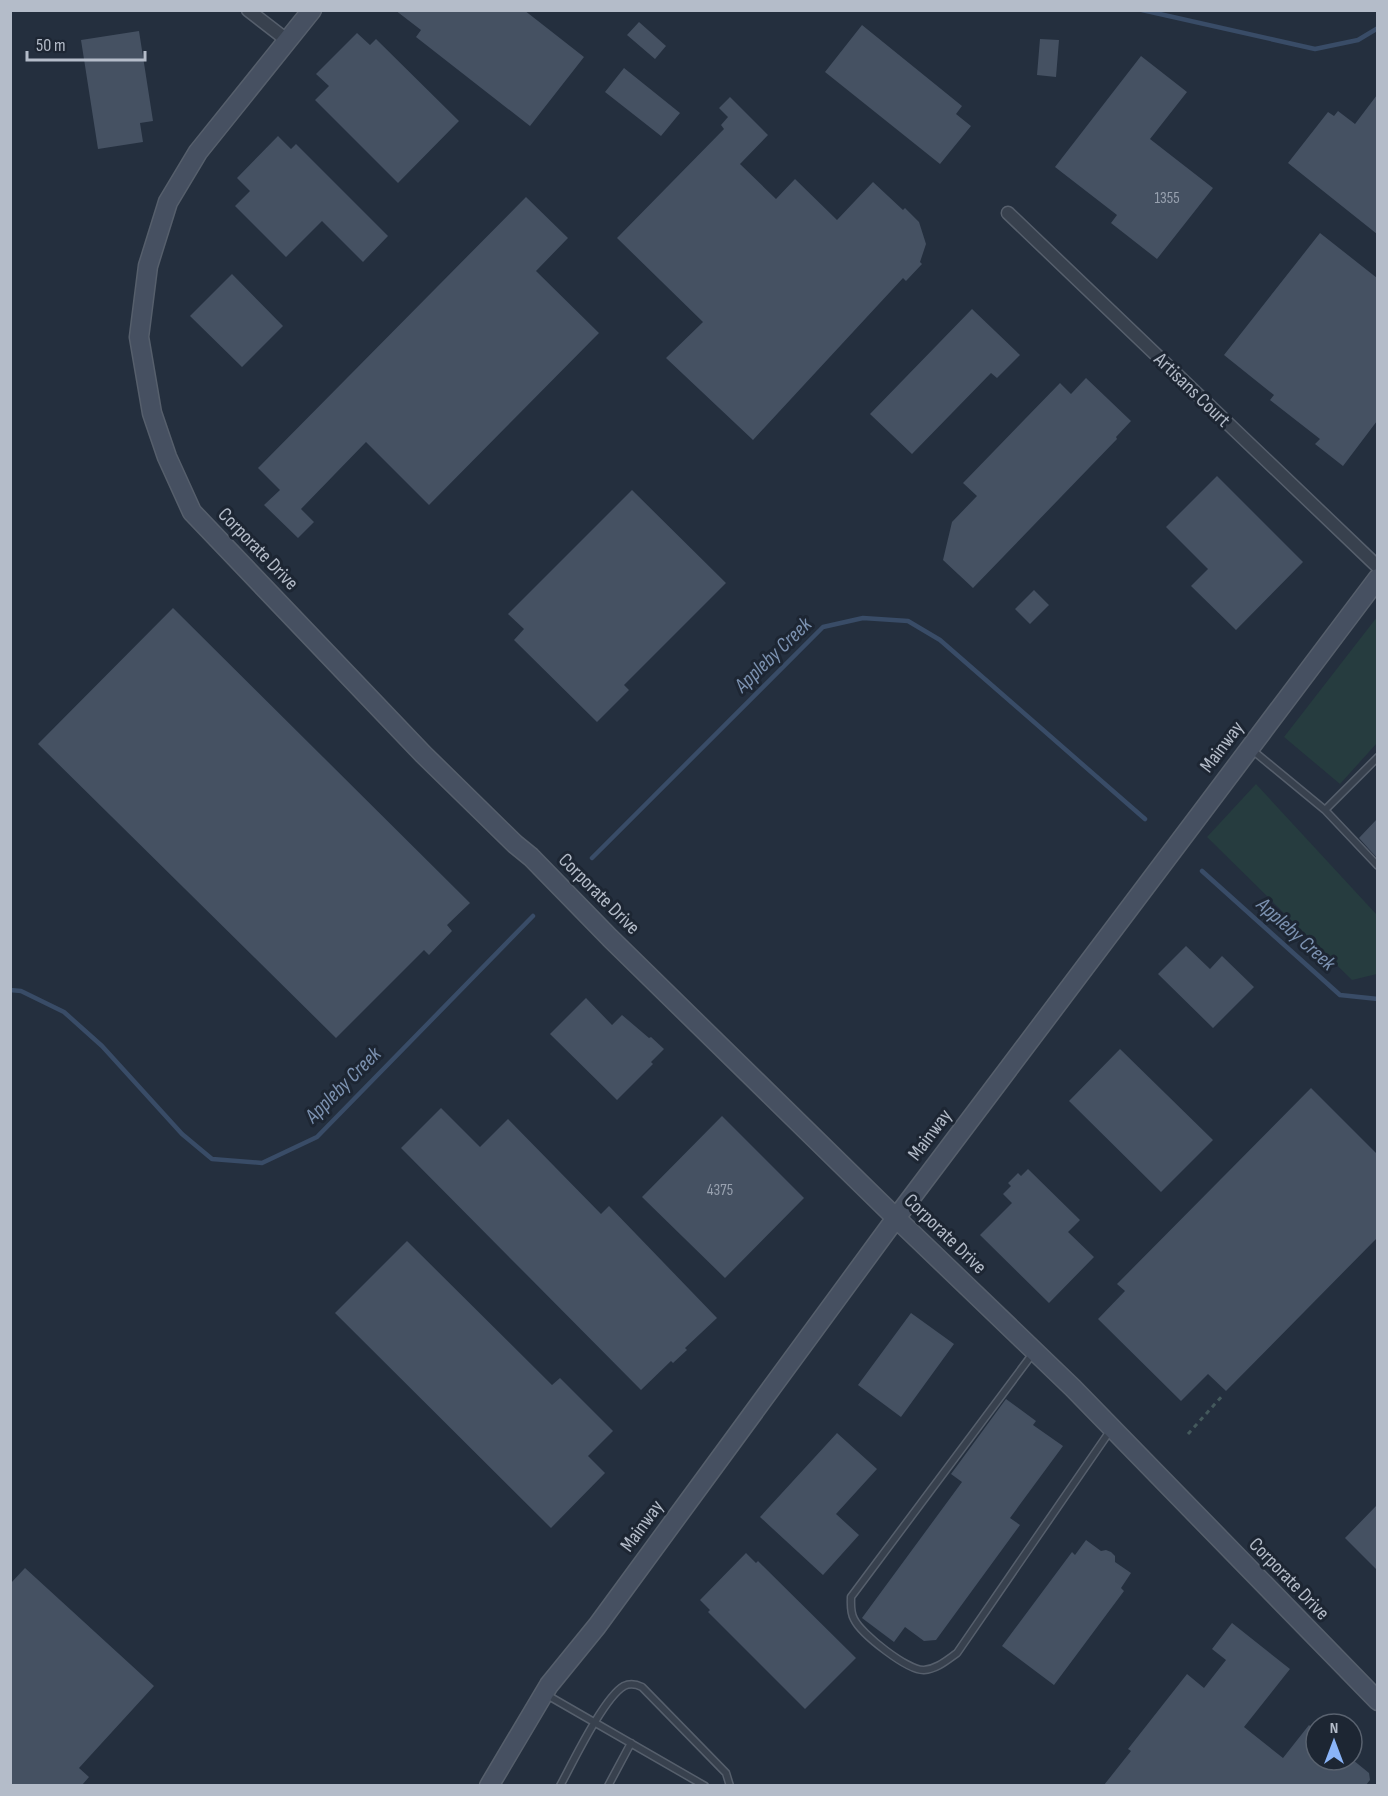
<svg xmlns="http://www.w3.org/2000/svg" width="1388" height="1796" viewBox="0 0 1388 1796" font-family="'Sofia Sans Condensed',sans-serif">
<rect width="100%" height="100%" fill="#242f3e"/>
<path fill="#263c3f" d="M 1377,617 L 1377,743 L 1340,784 L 1284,737 Z
M 1256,784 L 1377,915 L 1377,974 L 1352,980 L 1207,837 Z"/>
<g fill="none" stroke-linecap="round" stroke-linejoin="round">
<path stroke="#394c67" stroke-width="4.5" d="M 1142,10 L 1315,49 L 1358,40 L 1378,28
M 592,858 L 823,627 L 863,618 L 908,621 L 940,640 L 1145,819
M 1202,871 L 1340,995 L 1378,999
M 10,990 L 21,991 L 64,1012 L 102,1046 L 182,1134 L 212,1159 L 262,1163 L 317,1137 L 533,916"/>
</g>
<path fill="#455162" d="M 395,10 L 524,10 L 584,57 L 530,126 L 416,37 L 421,30 Z
M 639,22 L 666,46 L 655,59 L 627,35 Z
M 862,25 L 962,106 L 956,114 L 971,126 L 940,164 L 825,72 Z
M 139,31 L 153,121 L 140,123 L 143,142 L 98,149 L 81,40 Z
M 357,33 L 370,45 L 376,39 L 459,121 L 398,183 L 315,100 L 329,86 L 316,74 Z
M 1040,39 L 1059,40 L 1056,77 L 1037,75 Z
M 1141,56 L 1187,92 L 1150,139 L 1213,188 L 1157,259 L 1111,223 L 1117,215 L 1055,167 Z
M 624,68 L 680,113 L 661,136 L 605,92 Z
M 1377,95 L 1377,234 L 1288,163 L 1328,112 L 1334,116 L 1338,111 L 1355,124 Z
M 730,97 L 768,135 L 740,164 L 776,199 L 795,179 L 837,220 L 873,182 L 903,210 L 905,208 L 919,222 L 926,244 L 920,262 L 922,264 L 906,281 L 903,278 L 753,440 L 666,358 L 703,322 L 617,238 L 724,129 L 721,125 L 728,117 L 719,108 Z
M 278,136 L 291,149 L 296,144 L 388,236 L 363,262 L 322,221 L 286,257 L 235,206 L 250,191 L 237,178 Z
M 526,197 L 568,238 L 536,271 L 599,333 L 429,505 L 366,442 L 301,509 L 314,522 L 298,538 L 264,505 L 280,490 L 258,468 Z
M 1320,233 L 1377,278 L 1377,421 L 1343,466 L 1315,444 L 1320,439 L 1270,400 L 1274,395 L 1224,355 Z
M 232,274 L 283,326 L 242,367 L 190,316 Z
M 972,309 L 1020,355 L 997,378 L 991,373 L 912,454 L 870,414 Z
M 1086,378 L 1131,421 L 1116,437 L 1117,439 L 973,588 L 943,560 L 952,522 L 977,496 L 963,483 L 1060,383 L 1071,394 Z
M 1217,476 L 1303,562 L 1236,630 L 1191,586 L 1208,569 L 1166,527 Z
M 632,490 L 726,583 L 624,685 L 629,690 L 597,722 L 514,640 L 524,629 L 508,614 Z
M 1034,590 L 1049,605 L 1030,624 L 1015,609 Z
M 173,608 L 470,903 L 447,925 L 452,931 L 429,955 L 424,950 L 336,1038 L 38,744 Z
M 1377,819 L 1377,858 L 1359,838 Z
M 1186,946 L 1210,969 L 1222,956 L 1254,987 L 1213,1028 L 1158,974 Z
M 586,998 L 612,1025 L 622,1015 L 649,1038 L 651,1037 L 664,1049 L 651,1062 L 653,1064 L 617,1100 L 550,1034 Z
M 1120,1049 L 1213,1140 L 1161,1192 L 1069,1101 Z
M 1311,1088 L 1377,1154 L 1377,1238 L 1226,1391 L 1208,1374 L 1181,1401 L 1098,1319 L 1125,1291 L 1117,1284 Z
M 441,1108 L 480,1147 L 508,1119 L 601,1214 L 609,1206 L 717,1318 L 685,1348 L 687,1350 L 673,1363 L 671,1361 L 641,1390 L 401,1148 Z
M 722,1116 L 804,1198 L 725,1278 L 642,1197 Z
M 1028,1169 L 1080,1220 L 1068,1232 L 1094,1257 L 1049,1303 L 980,1235 L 1012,1203 L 1003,1194 L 1011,1186 L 1008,1183 L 1018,1173 L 1021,1176 Z
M 407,1241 L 552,1385 L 560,1378 L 613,1431 L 588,1456 L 605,1473 L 551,1528 L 335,1313 Z
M 911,1313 L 954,1344 L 901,1417 L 858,1385 Z
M 1006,1399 L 1036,1421 L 1033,1425 L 1063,1446 L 1010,1518 L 1020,1525 L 936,1640 L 924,1641 L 905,1627 L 894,1642 L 862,1618 L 962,1482 L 951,1474 Z
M 837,1433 L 877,1469 L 836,1514 L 859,1535 L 823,1575 L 760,1517 Z
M 1377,1505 L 1377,1570 L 1345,1538 Z
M 1086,1540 L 1101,1551 L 1106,1550 L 1111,1552 L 1115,1556 L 1115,1562 L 1131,1573 L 1121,1588 L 1124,1591 L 1054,1685 L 1002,1646 L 1072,1552 L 1075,1555 Z
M 746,1553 L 756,1563 L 758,1561 L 856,1658 L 805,1709 L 708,1612 L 710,1610 L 700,1600 Z
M 25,1568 L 154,1686 L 79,1768 L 89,1777 L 82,1785 L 10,1785 L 10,1584 Z
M 1232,1623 L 1290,1669 L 1244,1727 L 1283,1758 L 1309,1725 L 1316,1731 L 1316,1760 L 1353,1760 L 1369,1773 L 1370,1780 L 1366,1785 L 1104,1785 L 1131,1751 L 1128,1749 L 1187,1674 L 1204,1688 L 1226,1660 L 1212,1649 Z"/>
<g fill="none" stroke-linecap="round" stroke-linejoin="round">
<g stroke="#565f6c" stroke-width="9">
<path id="lane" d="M 1251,749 L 1325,810
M 1378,757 L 1325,810 L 1378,866
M 1034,1352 L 851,1597 C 851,1604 850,1612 854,1619 C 861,1634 908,1671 924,1670 C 937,1669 947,1660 957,1653 L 1110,1431
M 547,1695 L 705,1786
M 560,1786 C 572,1764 604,1697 624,1686 C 630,1683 636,1684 642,1687 L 726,1773 L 730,1786
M 608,1786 L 631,1743"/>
</g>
<g stroke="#565f6c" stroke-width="15">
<path id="street" d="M 248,10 L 288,41
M 1008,213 L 1378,567"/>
</g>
<g stroke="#565f6c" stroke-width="21">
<path id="secondary" d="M 312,10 L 198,152 L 168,202 L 148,266 L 139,337 L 152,413 L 167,457 L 192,512 L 423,754 L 515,844 L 531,857 L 610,938 L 896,1218 L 1073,1388 L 1378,1701
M 489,1786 L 549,1685 L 597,1626 L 896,1218 L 1378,578"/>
</g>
<path stroke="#44595c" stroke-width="3" stroke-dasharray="4.5 4.5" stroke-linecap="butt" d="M 1188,1434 L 1223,1395"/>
<use href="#lane" stroke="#38414e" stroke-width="6"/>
<use href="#street" stroke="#38414e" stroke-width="12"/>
<use href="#secondary" stroke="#465061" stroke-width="18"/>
</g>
<g text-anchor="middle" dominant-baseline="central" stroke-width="6" stroke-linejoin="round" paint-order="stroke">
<g font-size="16" fill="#98a1af">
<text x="1167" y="198">1355</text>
<text x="720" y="1190">4375</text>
</g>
<g font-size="20" fill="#b4bcc9" stroke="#1d2633">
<text transform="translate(1192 390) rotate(44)">Artisans Court</text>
<text transform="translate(258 549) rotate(46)">Corporate Drive</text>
<text transform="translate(1222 747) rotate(-53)">Mainway</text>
<text transform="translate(599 894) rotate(45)">Corporate Drive</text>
<text transform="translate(930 1135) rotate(-53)">Mainway</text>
<text transform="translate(945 1234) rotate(44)">Corporate Drive</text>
<text transform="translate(642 1526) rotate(-54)">Mainway</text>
<text transform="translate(1289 1579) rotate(46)">Corporate Drive</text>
</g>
<g font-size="21" font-style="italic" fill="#7c92b1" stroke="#1d2633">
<text transform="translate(773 655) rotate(-44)">Appleby Creek</text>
<text transform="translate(1296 934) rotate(42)">Appleby Creek</text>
<text transform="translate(343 1085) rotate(-45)">Appleby Creek</text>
</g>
</g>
<rect width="1388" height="1796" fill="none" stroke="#b4bcc9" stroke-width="24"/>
<g transform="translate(1334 1742)"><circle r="28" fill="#1d2633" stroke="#59626f" stroke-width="1.5"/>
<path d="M0-4.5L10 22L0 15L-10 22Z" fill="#8ab4f8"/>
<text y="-9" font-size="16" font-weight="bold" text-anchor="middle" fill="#b4bcc9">N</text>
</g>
<path d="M27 51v9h118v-9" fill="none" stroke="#b4bcc9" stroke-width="3"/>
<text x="36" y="51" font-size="18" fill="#b4bcc9" stroke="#1d2633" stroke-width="4.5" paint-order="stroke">50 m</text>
</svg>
